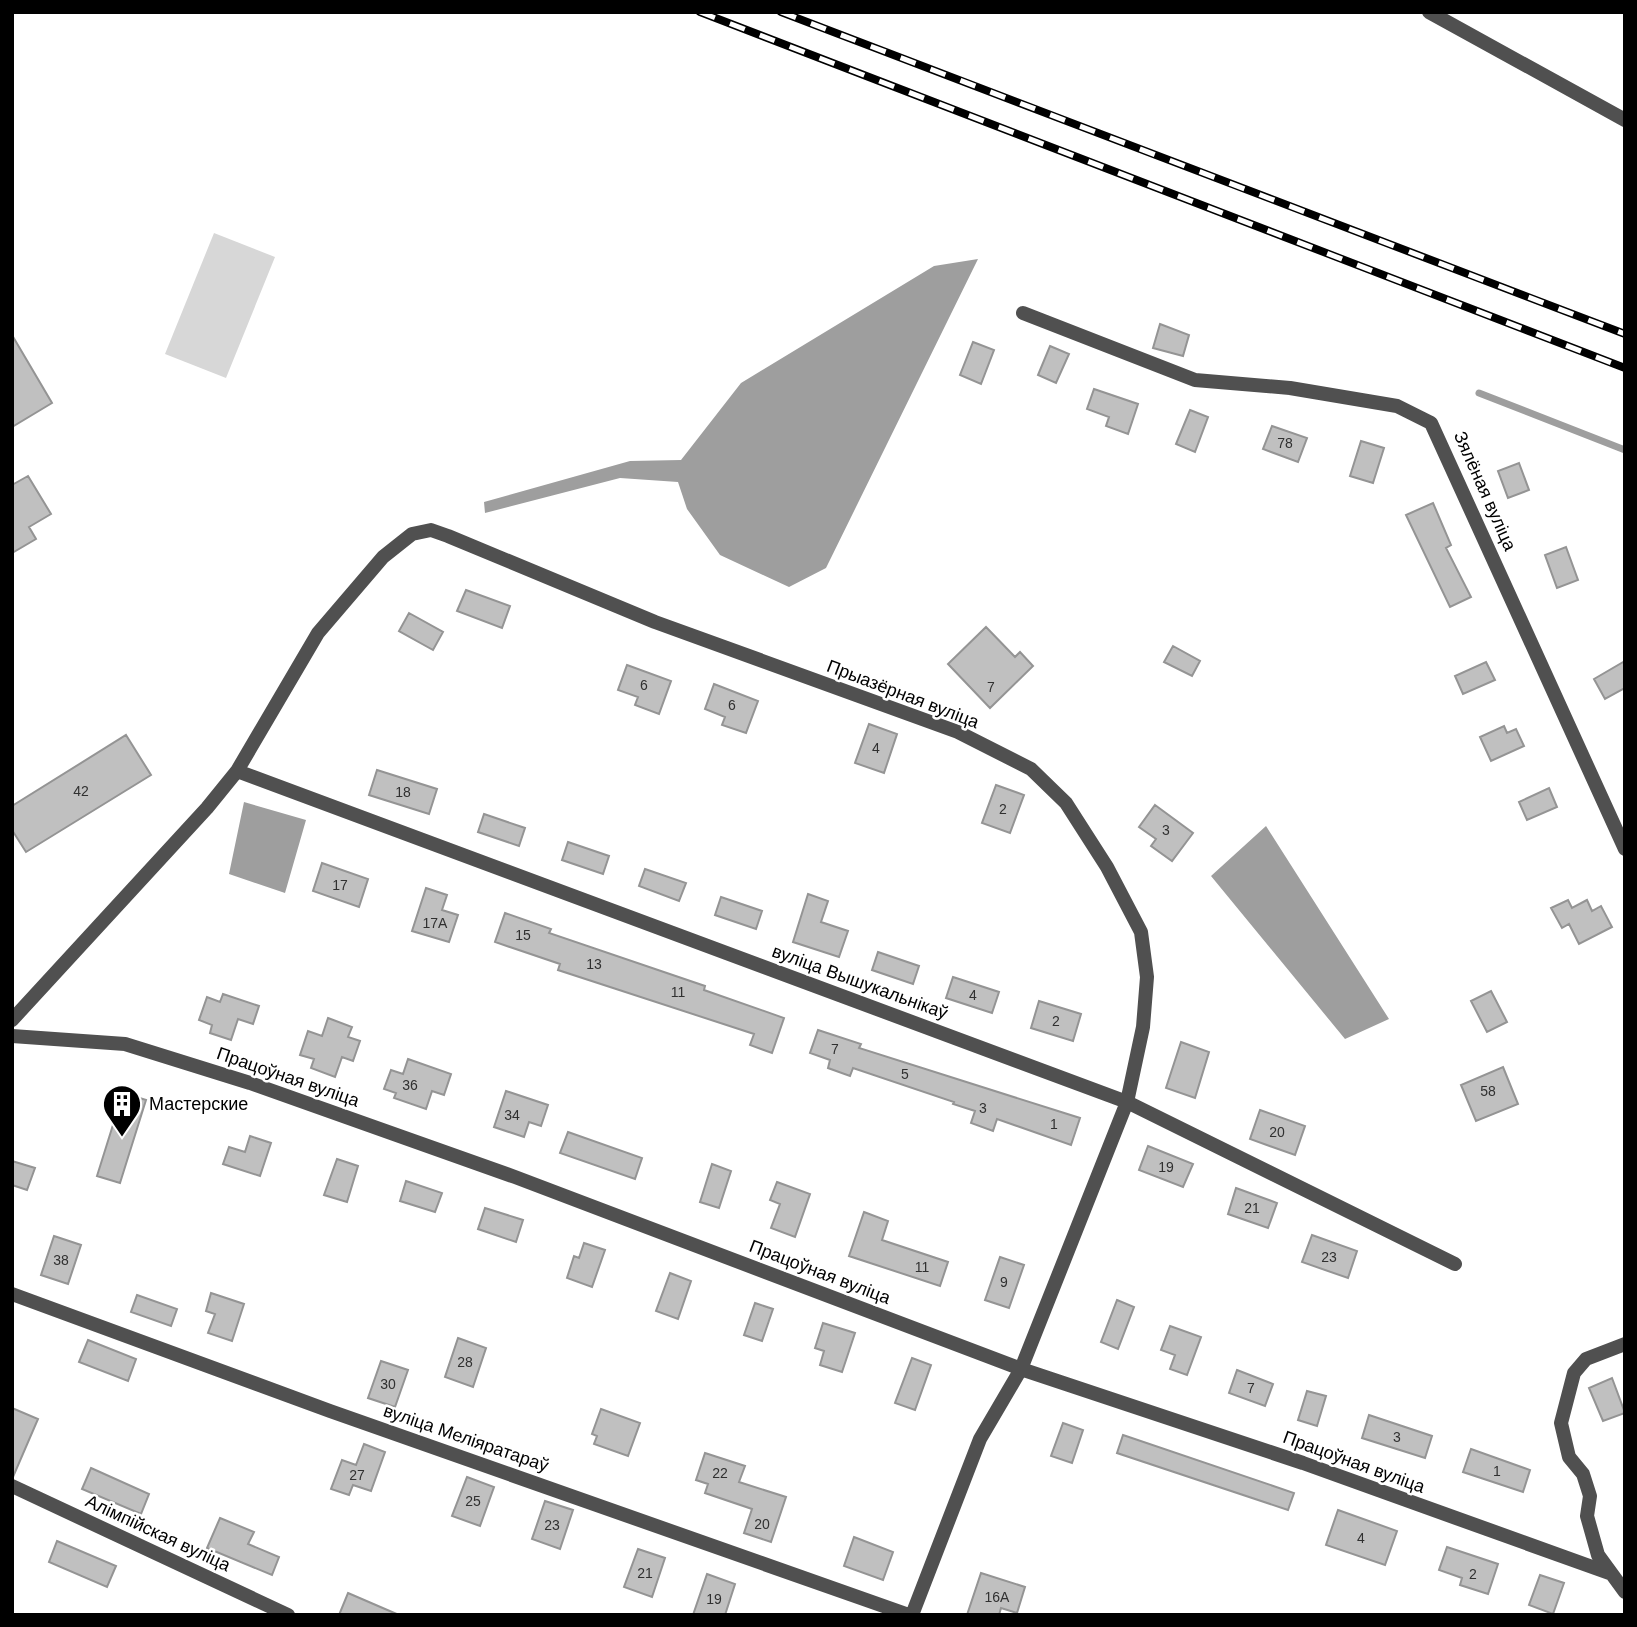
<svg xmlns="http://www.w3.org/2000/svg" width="1637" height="1627" viewBox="0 0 1637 1627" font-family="Helvetica,sans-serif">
<rect width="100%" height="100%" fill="#fff"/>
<path fill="#d7d7d7" d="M 214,233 L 275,257 L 226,378 L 165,354 Z"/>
<path fill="#9e9e9e" d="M 978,259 L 826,568 L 789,587 L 720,555 L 687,509 L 678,482 L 620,478 L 485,513 L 484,502 L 630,461 L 681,460 L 741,383 L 934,266 Z
M 244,802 L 306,820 L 285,893 L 229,874 Z
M 1266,826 L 1389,1019 L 1345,1039 L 1211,876 Z"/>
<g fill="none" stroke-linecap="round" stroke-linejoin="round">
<path stroke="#9e9e9e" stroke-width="7" d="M 1479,393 L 1625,450"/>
</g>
<path fill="#c0c0c0" stroke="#949494" stroke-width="2" d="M 1160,324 L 1189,335 L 1183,356 L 1153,348 Z
M 12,335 L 52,403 L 12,427 Z
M 973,342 L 994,350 L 981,384 L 960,375 Z
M 1050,346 L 1069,354 L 1056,383 L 1038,375 Z
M 1094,389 L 1138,404 L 1128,434 L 1106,426 L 1109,417 L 1087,409 Z
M 1190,410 L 1208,417 L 1195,452 L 1176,444 Z
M 1272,426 L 1307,438 L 1298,462 L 1263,449 Z
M 1361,441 L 1384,448 L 1373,483 L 1350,476 Z
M 1519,463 L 1529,490 L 1508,498 L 1498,471 Z
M 28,476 L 51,514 L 29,527 L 36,539 L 12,553 L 12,485 Z
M 1433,503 L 1451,545 L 1446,548 L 1471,597 L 1450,607 L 1406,515 Z
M 1566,547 L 1578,580 L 1557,588 L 1545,555 Z
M 466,590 L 510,606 L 502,628 L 457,611 Z
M 409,613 L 443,632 L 433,650 L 399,631 Z
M 986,627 L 1015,657 L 1020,652 L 1033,666 L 990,708 L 948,664 Z
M 1173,646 L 1200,661 L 1192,676 L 1164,662 Z
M 1625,661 L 1625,688 L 1605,699 L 1594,679 Z
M 1486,662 L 1495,680 L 1463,694 L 1455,676 Z
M 627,665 L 671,681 L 659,714 L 635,705 L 638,697 L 618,690 Z
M 714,684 L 758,701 L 746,733 L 722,725 L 725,717 L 705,709 Z
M 869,724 L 897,734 L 884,773 L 855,763 Z
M 1504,726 L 1507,733 L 1516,729 L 1524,746 L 1491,761 L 1480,737 Z
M 126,735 L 151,775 L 26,852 L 12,830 L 12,806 Z
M 377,770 L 437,789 L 429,814 L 369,795 Z
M 996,785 L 1024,795 L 1010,833 L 982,823 Z
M 1549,788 L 1557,807 L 1527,820 L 1519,802 Z
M 1155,805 L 1193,833 L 1172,861 L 1151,846 L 1156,839 L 1139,827 Z
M 484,814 L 525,828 L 519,846 L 478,832 Z
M 568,842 L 609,856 L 603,874 L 562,860 Z
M 322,863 L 368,879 L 359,907 L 313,891 Z
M 645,869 L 686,883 L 679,901 L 639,886 Z
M 426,888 L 447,895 L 442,910 L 458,915 L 449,942 L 412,931 Z
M 808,894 L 828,901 L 821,922 L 848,931 L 839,957 L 793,942 Z
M 721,897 L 762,911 L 756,929 L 715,915 Z
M 1568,900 L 1572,908 L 1587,900 L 1592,911 L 1601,906 L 1612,927 L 1579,944 L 1569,924 L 1562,928 L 1551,908 Z
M 505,913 L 551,929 L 549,933 L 705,986 L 704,990 L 784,1018 L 772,1053 L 750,1045 L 754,1034 L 558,970 L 560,964 L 495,942 Z
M 878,952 L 919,966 L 913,984 L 872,970 Z
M 953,977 L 999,992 L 992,1013 L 946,998 Z
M 1491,991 L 1507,1022 L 1487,1032 L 1471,1001 Z
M 223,994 L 259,1006 L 253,1024 L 238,1019 L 231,1040 L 210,1033 L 212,1025 L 199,1020 L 207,997 L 220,1002 Z
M 1039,1001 L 1081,1014 L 1073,1041 L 1031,1028 Z
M 328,1018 L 352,1027 L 348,1037 L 360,1041 L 353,1061 L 342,1057 L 335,1077 L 311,1068 L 314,1059 L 300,1055 L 308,1031 L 322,1036 Z
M 818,1030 L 861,1044 L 859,1048 L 1080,1118 L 1071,1145 L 997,1119 L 993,1131 L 971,1123 L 975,1111 L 953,1104 L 954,1102 L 853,1068 L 850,1076 L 828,1068 L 830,1060 L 810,1053 Z
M 1181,1042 L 1209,1052 L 1195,1098 L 1166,1088 Z
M 408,1059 L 451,1074 L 444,1095 L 432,1091 L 426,1109 L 394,1098 L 396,1093 L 384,1089 L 391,1070 L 403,1074 Z
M 1503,1067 L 1518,1104 L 1476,1121 L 1461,1085 Z
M 506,1091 L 548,1105 L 541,1126 L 529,1122 L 524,1137 L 494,1127 Z
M 123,1093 L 146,1100 L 120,1183 L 97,1176 Z
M 1260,1110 L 1305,1126 L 1295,1155 L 1250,1139 Z
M 568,1132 L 642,1158 L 635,1179 L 560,1153 Z
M 250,1136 L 271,1143 L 260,1176 L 223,1164 L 229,1147 L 245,1152 Z
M 1148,1146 L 1193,1164 L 1183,1187 L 1139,1170 Z
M 337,1159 L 358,1166 L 347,1202 L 324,1195 Z
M 12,1161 L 35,1168 L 27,1190 L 12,1185 Z
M 712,1164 L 731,1171 L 719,1208 L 700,1202 Z
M 406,1181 L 442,1193 L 435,1212 L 400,1201 Z
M 777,1182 L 810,1194 L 795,1237 L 771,1228 L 780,1204 L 770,1200 Z
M 1236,1188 L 1277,1203 L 1268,1228 L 1228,1214 Z
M 485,1208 L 523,1220 L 516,1242 L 478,1229 Z
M 864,1212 L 888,1221 L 882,1240 L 948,1262 L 940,1286 L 849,1256 Z
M 1312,1235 L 1357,1251 L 1348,1278 L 1302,1262 Z
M 54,1236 L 81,1245 L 68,1284 L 41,1275 Z
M 584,1243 L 605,1250 L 592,1287 L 567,1278 L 574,1256 L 579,1258 Z
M 1000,1257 L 1024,1265 L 1009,1308 L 985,1300 Z
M 670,1273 L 691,1281 L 678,1319 L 656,1311 Z
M 211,1293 L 244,1304 L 232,1341 L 208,1333 L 215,1314 L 206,1311 Z
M 137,1295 L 177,1309 L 171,1326 L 131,1312 Z
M 1117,1300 L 1134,1307 L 1118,1349 L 1101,1342 Z
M 755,1303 L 773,1309 L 762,1341 L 744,1335 Z
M 823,1323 L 855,1333 L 842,1372 L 820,1365 L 824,1351 L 815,1348 Z
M 1170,1326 L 1201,1337 L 1187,1375 L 1170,1369 L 1175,1355 L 1161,1350 Z
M 458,1338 L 486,1348 L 473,1387 L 445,1377 Z
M 88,1340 L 136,1359 L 128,1381 L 79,1362 Z
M 912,1358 L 931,1365 L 915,1410 L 895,1403 Z
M 381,1361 L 408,1370 L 395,1407 L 368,1398 Z
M 1237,1370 L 1273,1384 L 1265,1406 L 1229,1393 Z
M 1612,1378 L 1625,1413 L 1603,1421 L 1589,1388 Z
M 1307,1391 L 1326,1396 L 1317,1426 L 1298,1420 Z
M 12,1408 L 38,1419 L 13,1477 L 12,1477 Z
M 601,1409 L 640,1423 L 628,1456 L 594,1444 L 597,1436 L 592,1434 Z
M 1369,1415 L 1432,1436 L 1425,1458 L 1362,1438 Z
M 1063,1423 L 1083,1430 L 1072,1463 L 1051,1456 Z
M 1123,1435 L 1294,1493 L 1288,1510 L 1117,1453 Z
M 364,1444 L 385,1452 L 371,1491 L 353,1485 L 349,1495 L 331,1489 L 342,1460 L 356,1465 Z
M 1471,1449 L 1530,1470 L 1523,1492 L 1463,1472 Z
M 705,1453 L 745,1466 L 739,1482 L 786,1497 L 771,1542 L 744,1533 L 752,1509 L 705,1493 L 708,1484 L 696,1480 Z
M 91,1468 L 149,1494 L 141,1514 L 82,1489 Z
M 467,1477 L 494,1487 L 480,1526 L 452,1516 Z
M 545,1501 L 573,1510 L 560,1549 L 532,1539 Z
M 1338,1510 L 1397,1531 L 1385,1565 L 1326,1545 Z
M 220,1518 L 254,1532 L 248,1544 L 279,1557 L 272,1575 L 207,1548 Z
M 854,1537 L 893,1552 L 883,1580 L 844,1566 Z
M 57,1541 L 116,1566 L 107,1587 L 49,1562 Z
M 1447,1547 L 1498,1564 L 1488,1594 L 1460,1585 L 1462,1578 L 1439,1570 Z
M 638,1549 L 665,1558 L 652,1597 L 624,1587 Z
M 981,1573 L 1025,1587 L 1017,1613 L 1001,1608 L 999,1615 L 967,1615 Z
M 707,1574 L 735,1584 L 725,1615 L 693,1615 Z
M 1540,1575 L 1564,1583 L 1553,1614 L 1529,1605 Z
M 348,1593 L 399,1615 L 339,1615 Z"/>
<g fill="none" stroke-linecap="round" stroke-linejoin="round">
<path stroke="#505050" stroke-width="14" d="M 1429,12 L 1625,120
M 1023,313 L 1195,380 L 1290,388 L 1397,406 L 1431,423 L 1625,849
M 237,771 L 1127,1102 L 1455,1264
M 12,1020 L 207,808 L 237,771 L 318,633 L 383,557 L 412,534 L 431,530 L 448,536 L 655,622 L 958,732 L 1031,769 L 1066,803 L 1107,867 L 1141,932 L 1147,977 L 1143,1027 L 1127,1102 L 1021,1369 L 980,1439 L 912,1615
M 12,1036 L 125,1044 L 250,1083 L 515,1177 L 1021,1369 L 1303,1463 L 1609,1573
M 12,1294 L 330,1411 L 909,1615
M 1625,1344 L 1586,1359 L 1574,1373 L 1561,1423 L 1569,1457 L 1583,1474 L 1590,1496 L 1587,1516 L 1598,1555 L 1625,1592
M 12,1486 L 288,1615"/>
<g stroke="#000" stroke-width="8">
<path id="rail" d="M 700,12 L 1625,368
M 781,12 L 1625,334"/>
</g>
<use href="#rail" stroke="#fff" stroke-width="5" stroke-dasharray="16" stroke-linecap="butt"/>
</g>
<defs>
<g id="building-pin" transform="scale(2.0125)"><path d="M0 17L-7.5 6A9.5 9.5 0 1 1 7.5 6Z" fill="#000" stroke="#fff"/><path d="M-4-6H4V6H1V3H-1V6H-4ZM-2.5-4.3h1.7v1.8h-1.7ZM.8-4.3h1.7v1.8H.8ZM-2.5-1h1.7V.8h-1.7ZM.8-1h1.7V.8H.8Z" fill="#fff"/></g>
</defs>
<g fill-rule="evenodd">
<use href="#building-pin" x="122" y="1104"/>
</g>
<g text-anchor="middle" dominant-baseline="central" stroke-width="5" stroke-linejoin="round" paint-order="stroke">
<g font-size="14" fill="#303030">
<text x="1285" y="443">78</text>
<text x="644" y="685">6</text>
<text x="991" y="687">7</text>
<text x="732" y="705">6</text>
<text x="876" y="748">4</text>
<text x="81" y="791">42</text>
<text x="403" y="792">18</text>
<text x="1003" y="809">2</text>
<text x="1166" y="830">3</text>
<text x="340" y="885">17</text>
<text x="435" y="923">17А</text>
<text x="523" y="935">15</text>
<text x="594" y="964">13</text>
<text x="678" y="992">11</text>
<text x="973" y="995">4</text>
<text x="1056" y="1021">2</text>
<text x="835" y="1049">7</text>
<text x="905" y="1074">5</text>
<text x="410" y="1085">36</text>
<text x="1488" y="1091">58</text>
<text x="983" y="1108">3</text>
<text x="512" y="1115">34</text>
<text x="1054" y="1124">1</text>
<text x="1277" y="1132">20</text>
<text x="1166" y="1167">19</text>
<text x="1252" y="1208">21</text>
<text x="1329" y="1257">23</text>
<text x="61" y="1260">38</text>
<text x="922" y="1267">11</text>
<text x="1004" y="1282">9</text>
<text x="465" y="1362">28</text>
<text x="388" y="1384">30</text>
<text x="1251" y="1388">7</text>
<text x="1397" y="1437">3</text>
<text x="1497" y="1471">1</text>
<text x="720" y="1473">22</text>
<text x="357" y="1475">27</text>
<text x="473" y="1501">25</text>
<text x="762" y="1524">20</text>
<text x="552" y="1525">23</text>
<text x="1361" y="1538">4</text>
<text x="645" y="1573">21</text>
<text x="1473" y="1574">2</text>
<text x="997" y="1597">16А</text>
<text x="714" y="1599">19</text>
</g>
<g font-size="18" fill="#000" stroke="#fff">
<text transform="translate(1485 491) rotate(66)">Зялёная вуліца</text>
<text transform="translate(903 694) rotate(21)">Прыазёрная вуліца</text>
<text transform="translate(860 982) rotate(20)">вуліца Вышукальнікаў</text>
<text transform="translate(288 1077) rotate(19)">Працоўная вуліца</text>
<text transform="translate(820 1272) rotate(21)">Працоўная вуліца</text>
<text transform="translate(466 1438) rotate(19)">вуліца Меліяратараў</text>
<text transform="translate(1354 1462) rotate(20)">Працоўная вуліца</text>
<text transform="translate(158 1533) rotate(25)">Алімпійская вуліца</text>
</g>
<g font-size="18" fill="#000" stroke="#fff" text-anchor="start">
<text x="149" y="1104">Мастерские</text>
</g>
</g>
<rect width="1637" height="1627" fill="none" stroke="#000000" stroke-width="28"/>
</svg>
